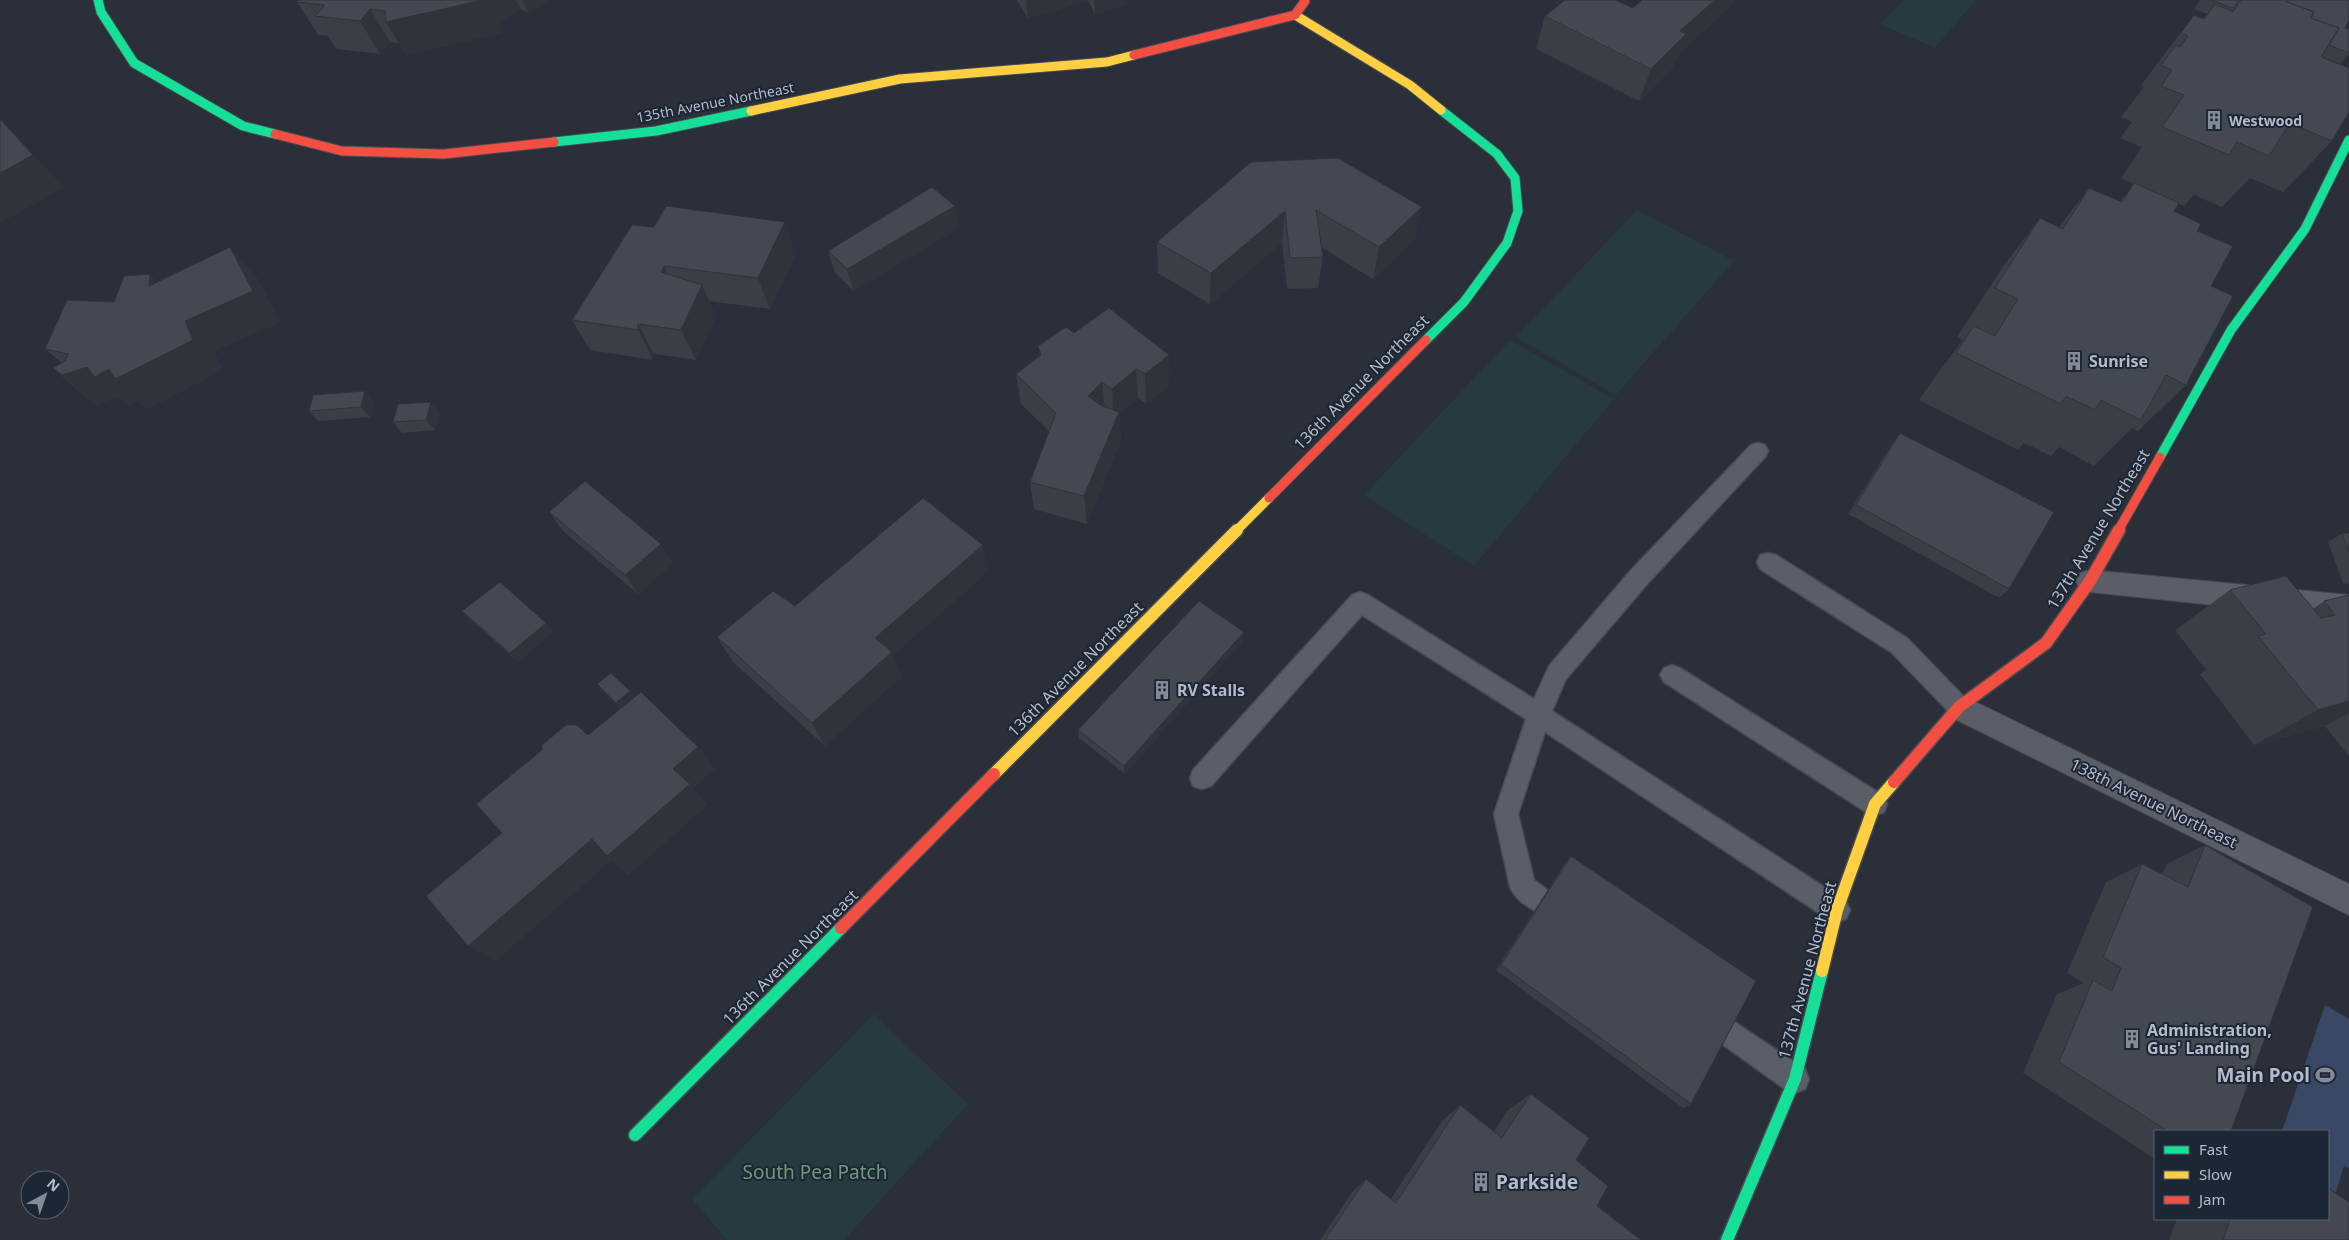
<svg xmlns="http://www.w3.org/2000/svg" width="2349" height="1240" viewBox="0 0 2349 1240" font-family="'Noto Sans',sans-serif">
<rect width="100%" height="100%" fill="#2a2f39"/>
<path fill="#273a3f" d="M 1904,0 L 1973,0 L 1975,1 L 1935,48 L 1880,24 Z
M 1637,210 L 1734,261 L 1616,395 L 1516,337 Z
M 1510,340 L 1614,399 L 1474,566 L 1364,495 Z
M 874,1014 L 968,1104 L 844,1240 L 727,1240 L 692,1199 Z"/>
<path fill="#384864" d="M 2325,1005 L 2349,1019 L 2349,1168 L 2344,1166 L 2328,1218 L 2328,1131 L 2282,1131 Z"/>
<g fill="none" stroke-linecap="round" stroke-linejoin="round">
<g stroke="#464b52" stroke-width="3">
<path id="lane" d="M 1758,443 L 1765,445 L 1768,451 L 1765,457 L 1648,583 L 1566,679 L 1552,711 L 1846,901 L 1850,910 L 1846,919 L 1837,922 L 1828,919 L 1545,732 L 1518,814 L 1534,880 L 1550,892 L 1554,901 L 1550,910 L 1541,913 C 1528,908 1516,900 1510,887 L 1494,814 L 1526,719 L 1362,615 L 1211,786 L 1202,789 L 1193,786 L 1190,778 L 1193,770 L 1352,595 L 1360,592 L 1368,595 L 1534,699 L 1549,666 L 1632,569 L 1751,445 Z
M 1768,553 L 1776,555 L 1907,638 L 1967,700 L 1971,707 L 1967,714 L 1959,718 L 1951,714 L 1891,652 L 1760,569 L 1757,562 L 1760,555 Z
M 1672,665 L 1680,668 L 1884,796 L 1887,804 L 1884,812 L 1875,815 L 1866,812 L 1664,682 L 1660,675 L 1664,668 Z
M 1724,1017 L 1733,1021 L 1805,1069 L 1809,1079 L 1805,1089 L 1795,1093 L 1785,1089 L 1715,1039 L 1711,1030 L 1715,1021 Z"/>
</g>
<g stroke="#464b52" stroke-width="2">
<path id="street" d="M 2090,570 L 2349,595 L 2349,619 L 2090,592 L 2080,589 L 2076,581 L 2080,573 Z
M 1959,694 L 2349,884 L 2349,915 L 1949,716 L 1945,707 L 1949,698 Z"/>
</g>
<g stroke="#464b52" stroke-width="11">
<path id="fast-far1" d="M 98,0 L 101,12 L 134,63 L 243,126 L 275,134
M 554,142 L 656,131 L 751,111
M 1426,340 L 1464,302 L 1507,243 L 1518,211 L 1515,178 L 1497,154 L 1441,110
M 2160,457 L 2231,330 L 2305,229 L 2349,140"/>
</g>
<g stroke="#464b52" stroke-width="15">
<path id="fast" d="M 635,1135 L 841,928
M 1727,1240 L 1795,1079 L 1822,971"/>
</g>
<g stroke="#464b52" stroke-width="11">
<path id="slow-far1" d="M 1295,15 L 1410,85 L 1441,110
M 751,111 L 900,79 L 1107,62 L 1134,55
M 1236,531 L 1269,498"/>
</g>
<g stroke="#464b52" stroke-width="15">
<path id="slow" d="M 994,774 L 1237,530
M 1822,971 L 1837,910 L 1875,804 L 1894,782"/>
</g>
<g stroke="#464b52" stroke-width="11">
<path id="jam-far1" d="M 1134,55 L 1295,15 L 1305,1
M 275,134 L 342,151 L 444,154 L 554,142
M 1269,498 L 1426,340
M 2118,531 L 2160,457"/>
</g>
<g stroke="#464b52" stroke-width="15">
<path id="jam" d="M 1894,782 L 1959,707 L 2046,643 L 2090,581 L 2119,530
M 841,928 L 994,774"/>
</g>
<use href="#lane" fill="#5a5f67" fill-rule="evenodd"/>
<use href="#street" fill="#5a5f67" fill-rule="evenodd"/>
<use href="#fast-far1" stroke="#16e098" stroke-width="9"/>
<use href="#fast" stroke="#16e098" stroke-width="12"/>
<use href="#slow-far1" stroke="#ffcf43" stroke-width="9"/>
<use href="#slow" stroke="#ffcf43" stroke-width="12"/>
<use href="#jam-far1" stroke="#f24e42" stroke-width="9"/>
<use href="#jam" stroke="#f24e42" stroke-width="12"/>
</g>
<path fill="#3a3f46" d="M 298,0 L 550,0 L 528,13 L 521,9 L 499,22 L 501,33 L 406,55 L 399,43 L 390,42 L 380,54 L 336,49 L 328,36 L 318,35 L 297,2 Z
M 1017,0 L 1127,0 L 1127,5 L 1095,14 L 1088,1 L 1028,18 Z
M 1642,0 L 1734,0 L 1731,6 L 1678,55 L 1673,67 L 1639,101 L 1536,49 L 1545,16 L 1633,8 Z
M 2200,0 L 2349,0 L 2345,28 L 2349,29 L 2349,54 L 2340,64 L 2332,141 L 2283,192 L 2250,178 L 2222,207 L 2194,195 L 2184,206 L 2179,204 L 2174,211 L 2197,231 L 2211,286 L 2186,385 L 2138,431 L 2132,428 L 2094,466 L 2059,447 L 2051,456 L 2024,443 L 2018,450 L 1919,400 L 1937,374 L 1963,340 L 1957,337 L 2002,268 L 2040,218 L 2059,227 L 2089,188 L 2120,201 L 2134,184 L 2121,178 L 2142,147 L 2120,138 L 2132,122 L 2121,117 L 2144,87 L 2141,85 L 2194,15 L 2204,19 L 2207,14 L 2194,9 Z
M 1251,162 L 1416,239 L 1373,279 L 1321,247 L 1323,257 L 1318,288 L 1287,289 L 1282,243 L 1210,304 L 1158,273 L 1157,242 Z
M 955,206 L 959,228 L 854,291 L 835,273 L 828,251 Z
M 632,225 L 796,254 L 770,309 L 709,301 L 716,316 L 696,360 L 654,354 L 653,360 L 590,350 L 572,320 Z
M 230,247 L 257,278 L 280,322 L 214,351 L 222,370 L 147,409 L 138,400 L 128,406 L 118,397 L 95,405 L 53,368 L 62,363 L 45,349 L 114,302 Z
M 1074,333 L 1169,355 L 1170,385 L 1146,404 L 1138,398 L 1119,414 L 1121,441 L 1087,524 L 1034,509 L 1030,482 L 1049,431 L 1021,404 L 1016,374 L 1040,356 L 1038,346 Z
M 374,402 L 370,417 L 318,421 L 309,411 Z
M 440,412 L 435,430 L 402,433 L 393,422 Z
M 1900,433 L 2009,589 L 1999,598 L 1848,514 L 1892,444 Z
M 549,512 L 673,563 L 638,594 L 563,531 Z
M 2342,533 L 2349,533 L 2349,584 L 2343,583 L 2328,542 Z
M 989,571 L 893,655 L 902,676 L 825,746 L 733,662 L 717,637 L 795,606 Z
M 2230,590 L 2313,609 L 2324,601 L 2349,595 L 2349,756 L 2325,726 L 2254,745 L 2200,674 L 2206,670 L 2175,630 Z
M 462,611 L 546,623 L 553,632 L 518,662 L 471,620 Z
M 1243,641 L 1125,774 L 1079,738 L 1078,730 Z
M 597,684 L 635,697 L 698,747 L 715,769 L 693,788 L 707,805 L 628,875 L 612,860 L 495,961 L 502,833 L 588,735 L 621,709 Z
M 2205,845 L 2231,1131 L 2155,1131 L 2155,1159 L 2023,1073 L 2057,994 L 2084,983 L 2067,973 L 2106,882 L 2142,864 L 2162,874 L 2167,864 Z
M 1571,856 L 1691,1104 L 1683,1108 L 1496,970 L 1565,863 Z
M 1531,1094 L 1576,1160 L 1597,1206 L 1641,1240 L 1320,1240 L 1353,1191 L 1366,1179 L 1391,1199 L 1442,1121 L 1460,1105 L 1494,1131 L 1508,1110 Z
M 2177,1219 L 2328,1219 L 2349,1240 L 2169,1240 Z"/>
<path fill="#303339" d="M 483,0 L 516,0 L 521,9 L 499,22 L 501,33 L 406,55 L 386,22 Z
M 522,0 L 550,0 L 528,13 Z
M 1026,0 L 1088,0 L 1088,1 L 1028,18 Z
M 1094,0 L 1127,0 L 1127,5 L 1095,14 Z
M 1715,0 L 1734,0 L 1731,6 L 1678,55 L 1673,67 L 1639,101 L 1651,69 L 1680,31 Z
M 370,9 L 390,42 L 380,54 L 360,21 Z
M 0,117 L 64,188 L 0,223 Z
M 955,206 L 959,228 L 854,291 L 847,269 Z
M 1422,207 L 1416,239 L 1373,279 L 1379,247 Z
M 1285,211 L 1282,243 L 1210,304 L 1211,273 Z
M 785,222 L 796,254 L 770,309 L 758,278 Z
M 230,247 L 257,278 L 280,322 L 214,351 L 222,370 L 147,409 L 138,400 L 128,406 L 118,397 L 95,405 L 62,375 L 87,367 L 109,369 L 185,321 Z
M 664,266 L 678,297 L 661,272 Z
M 150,274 L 179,305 L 149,286 Z
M 702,285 L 716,316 L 696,360 L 681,330 Z
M 638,324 L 654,354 L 653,360 L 638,330 Z
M 1169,355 L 1170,385 L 1146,404 L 1145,374 Z
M 1136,369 L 1138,398 L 1119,414 L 1121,441 L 1087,524 L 1084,496 L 1114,418 L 1112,389 Z
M 1102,382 L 1105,411 L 1088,396 Z
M 365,391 L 374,402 L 370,417 L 361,407 Z
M 431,402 L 440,412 L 435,430 L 426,420 Z
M 661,544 L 673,563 L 638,594 L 625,575 Z
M 983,545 L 989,571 L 893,655 L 902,676 L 825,746 L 812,723 L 875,638 Z
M 546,623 L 553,632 L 518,662 L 510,653 Z
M 1244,632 L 1243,641 L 1125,774 L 1124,766 Z
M 630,691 L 637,700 L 623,711 L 616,703 Z
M 2349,701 L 2349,713 L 2325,726 L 2254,745 L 2318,710 Z
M 698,747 L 715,769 L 693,788 L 707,805 L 628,875 L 612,860 L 495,961 L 468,946 Z"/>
<path fill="#444951" stroke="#303339" d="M 298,0 L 483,0 L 386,22 L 385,11 L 370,9 L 360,21 L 315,16 L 325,5 L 297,2 Z
M 1565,0 L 1615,0 L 1633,8 L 1642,0 L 1715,0 L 1680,31 L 1686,34 L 1651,69 L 1545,16 Z
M 2211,0 L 2239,0 L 2233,8 Z
M 2241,0 L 2286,0 L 2285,1 L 2314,12 L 2311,18 L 2339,28 L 2321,57 L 2349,68 L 2349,112 L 2332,141 L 2290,123 L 2269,156 L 2237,142 L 2229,155 L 2162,127 L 2184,95 L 2161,86 L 2172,70 L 2161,65 L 2176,45 L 2180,47 L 2188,36 L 2181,33 L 2194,15 L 2204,19 L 2215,4 L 2233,12 Z
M 2286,0 L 2349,0 L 2349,21 L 2345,28 L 2349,29 L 2349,53 L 2329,45 L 2339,28 L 2311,18 L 2314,12 L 2285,1 Z
M 0,119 L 33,155 L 0,173 Z
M 1338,158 L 1422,207 L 1379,247 L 1316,210 L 1323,257 L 1290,258 L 1285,211 L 1211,273 L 1157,242 L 1251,162 Z
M 2134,183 L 2179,203 L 2174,211 L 2201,224 L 2197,231 L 2233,246 L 2211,286 L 2233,296 L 2186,385 L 2166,375 L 2141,420 L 2101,400 L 2095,410 L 2066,396 L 2061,404 L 1956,353 L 1974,326 L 1995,336 L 2018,299 L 1995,288 L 2040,218 L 2063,229 L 2089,188 L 2122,202 Z
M 932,187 L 955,206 L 847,269 L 828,251 Z
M 666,206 L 785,222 L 758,278 L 664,266 L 661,272 L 702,285 L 681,330 L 638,324 L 638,330 L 572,320 L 632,225 L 654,227 Z
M 230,247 L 253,291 L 185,321 L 193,340 L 115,379 L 109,369 L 95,377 L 87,367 L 62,375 L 53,368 L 65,361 L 68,354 L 45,349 L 67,300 L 114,302 L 124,276 L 150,274 L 149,286 Z
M 1109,308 L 1169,355 L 1145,374 L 1136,369 L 1112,389 L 1102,382 L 1088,396 L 1100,405 L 1119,412 L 1084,496 L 1030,482 L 1056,413 L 1016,374 L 1041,355 L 1038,346 L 1066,327 L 1074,333 Z
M 365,391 L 361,407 L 309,411 L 313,395 Z
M 431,402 L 426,420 L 393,422 L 398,404 Z
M 1900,433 L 2054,512 L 2009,589 L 1856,505 Z
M 585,481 L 661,544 L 625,575 L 549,512 Z
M 923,498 L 983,545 L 875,638 L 892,652 L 812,723 L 717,637 L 773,591 L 795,606 Z
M 2342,533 L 2349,533 L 2349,552 Z
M 2286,576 L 2321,618 L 2335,615 L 2324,601 L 2349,595 L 2349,701 L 2318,710 L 2258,636 L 2266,634 L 2230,590 Z
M 500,582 L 546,623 L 510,653 L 462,611 Z
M 1199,601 L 1244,632 L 1124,766 L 1078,730 Z
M 611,673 L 630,691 L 616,703 L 597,684 Z
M 641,692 L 698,747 L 673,769 L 690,784 L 607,856 L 592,839 L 468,946 L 426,896 L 502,833 L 476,804 L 542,750 L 542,745 L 566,725 L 577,725 L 588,735 Z
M 2205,845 L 2313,907 L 2231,1131 L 2168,1131 L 2059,1062 L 2093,980 L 2112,991 L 2121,968 L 2103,957 L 2142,864 L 2188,887 Z
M 1571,856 L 1756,981 L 1691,1104 L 1501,965 Z
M 1531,1094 L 1589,1138 L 1576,1160 L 1608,1186 L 1597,1206 L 1641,1240 L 1325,1240 L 1366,1179 L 1396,1203 L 1460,1105 L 1502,1138 Z
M 2328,1188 L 2349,1202 L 2349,1240 L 2223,1240 L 2230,1219 L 2328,1219 Z"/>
<defs>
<g id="building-bare" transform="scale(1.5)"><path d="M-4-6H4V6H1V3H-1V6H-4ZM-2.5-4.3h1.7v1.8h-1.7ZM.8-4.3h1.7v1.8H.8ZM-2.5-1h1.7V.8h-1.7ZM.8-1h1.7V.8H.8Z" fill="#848b97" stroke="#1d2634" stroke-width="2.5" paint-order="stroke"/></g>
<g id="stadium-bare" transform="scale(1.5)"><path d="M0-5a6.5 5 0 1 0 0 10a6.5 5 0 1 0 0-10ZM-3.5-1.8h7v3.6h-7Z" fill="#848b97" stroke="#1d2634" stroke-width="2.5" paint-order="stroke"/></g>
</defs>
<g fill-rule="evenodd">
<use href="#building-bare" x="2214" y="120"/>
<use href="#building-bare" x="2074" y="361"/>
<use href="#building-bare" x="1162" y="690"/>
<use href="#building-bare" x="2132" y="1039"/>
<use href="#stadium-bare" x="2325" y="1075"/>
<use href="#building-bare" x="1481" y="1182"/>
</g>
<g text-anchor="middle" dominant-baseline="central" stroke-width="4" stroke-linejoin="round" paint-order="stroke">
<g font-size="14" fill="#b4bcca" stroke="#1d2634">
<text transform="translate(715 102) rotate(-11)">135th Avenue Northeast</text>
</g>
<g font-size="14" font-weight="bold" fill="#b4bcca" stroke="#1d2634" text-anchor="start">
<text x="2229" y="120">Westwood</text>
</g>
<g font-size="16" font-weight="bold" fill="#b4bcca" stroke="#1d2634" text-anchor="start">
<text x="2089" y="361">Sunrise</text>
<text x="1177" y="690">RV Stalls</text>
<text x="2147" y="1030">Administration,<tspan x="2147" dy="18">Gus' Landing</tspan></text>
</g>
<g font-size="16" fill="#b4bcca" stroke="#1d2634">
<text transform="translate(1361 382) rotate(-45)">136th Avenue Northeast</text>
<text transform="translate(2098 529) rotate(-59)">137th Avenue Northeast</text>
<text transform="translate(1075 669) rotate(-45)">136th Avenue Northeast</text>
<text transform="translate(2154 803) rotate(26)">138th Avenue Northeast</text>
<text transform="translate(790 957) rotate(-45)">136th Avenue Northeast</text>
<text transform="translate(1807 970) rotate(-75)">137th Avenue Northeast</text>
</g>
<g font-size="19" font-weight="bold" fill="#b4bcca" stroke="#1d2634" text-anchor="end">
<text x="2310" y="1075">Main Pool</text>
<text x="1496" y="1182" text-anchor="start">Parkside</text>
</g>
<g font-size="19" fill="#6b9b78" stroke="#1d2634">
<text x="815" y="1172">South Pea Patch</text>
</g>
</g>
<rect x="2154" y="1130" width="175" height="90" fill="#1d2634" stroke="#596270"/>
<rect x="2164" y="1146" width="25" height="8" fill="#16e098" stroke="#596270"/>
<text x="2199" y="1155" font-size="15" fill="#b4bcca">Fast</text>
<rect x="2164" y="1171" width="25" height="8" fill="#ffcf43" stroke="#596270"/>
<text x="2199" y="1180" font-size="15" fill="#b4bcca">Slow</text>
<rect x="2164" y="1196" width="25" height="8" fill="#f24e42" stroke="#596270"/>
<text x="2199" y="1205" font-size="15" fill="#b4bcca">Jam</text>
<g transform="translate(45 1195) rotate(40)"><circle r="24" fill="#1d2634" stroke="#596270"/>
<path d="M0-4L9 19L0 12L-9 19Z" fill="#848b97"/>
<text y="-8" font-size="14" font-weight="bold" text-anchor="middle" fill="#b4bcca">N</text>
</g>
</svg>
